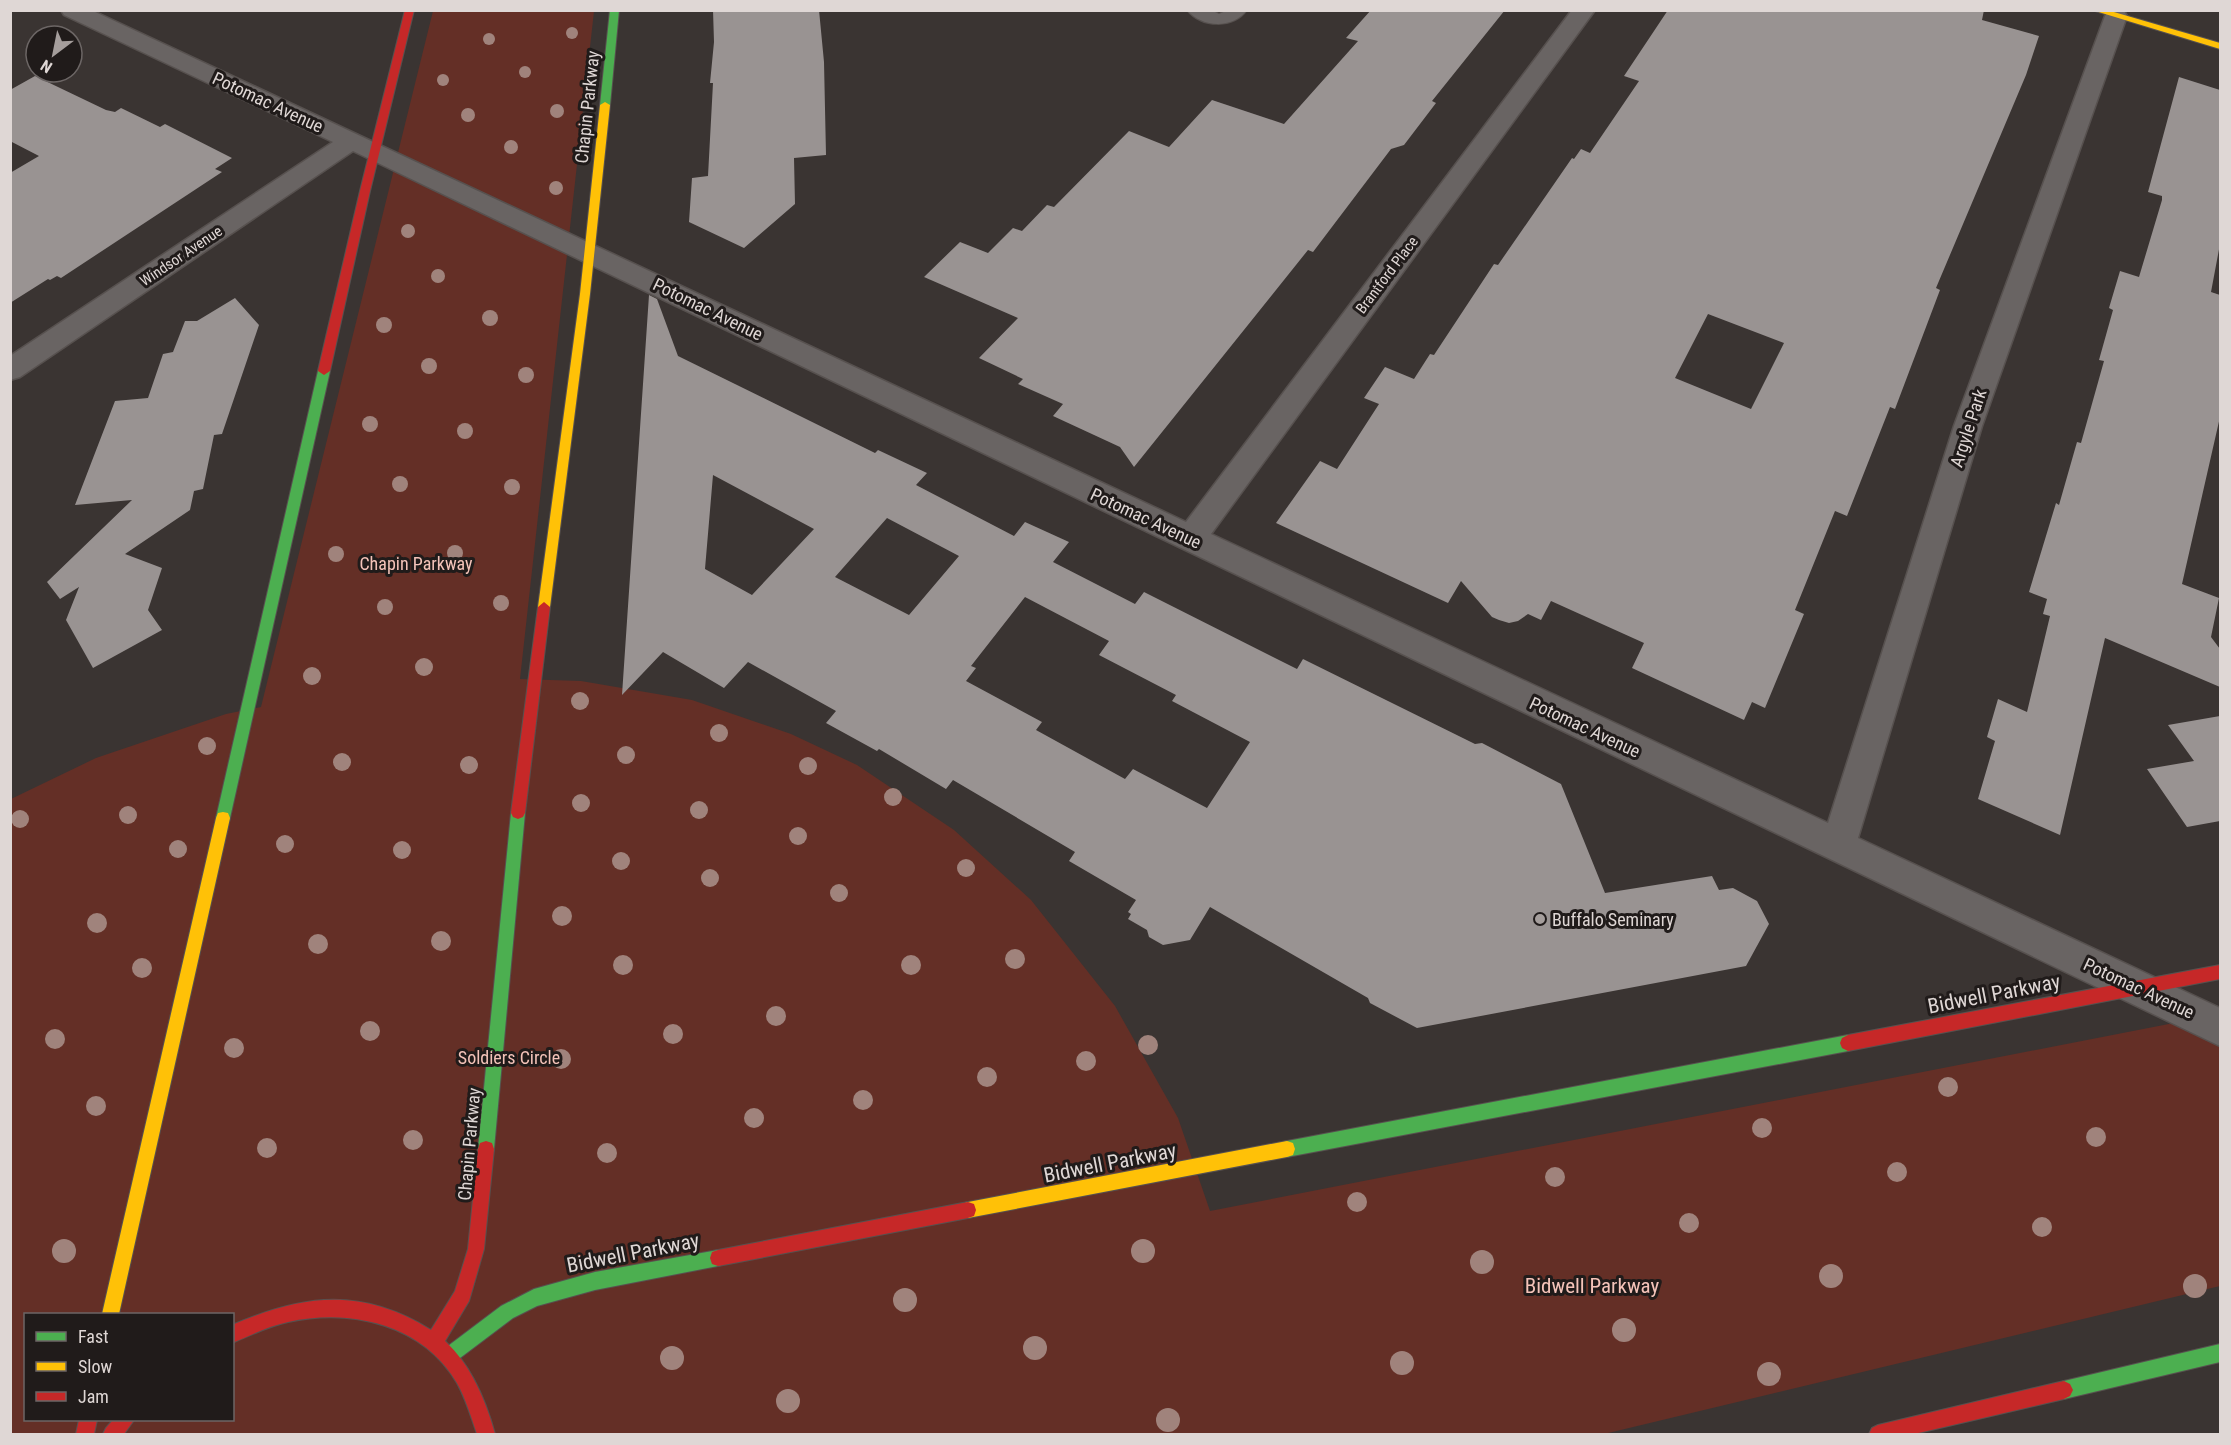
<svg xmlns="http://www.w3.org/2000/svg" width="2231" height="1445" viewBox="0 0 2231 1445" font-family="'Roboto Condensed',sans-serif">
<rect width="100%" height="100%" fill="#3a3432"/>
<path fill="#642f26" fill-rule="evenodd" d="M 433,11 L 594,11 L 520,679 L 581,681 L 692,700 L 791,734 L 857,765 L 954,830 L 1031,900 L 1115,1006 L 1178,1118 L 1210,1211 L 2220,1014 L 2220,1286 L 1604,1434 L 11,1434 L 11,799 L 96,758 L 226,714 L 261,707 ZM 26,1314 L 232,1314 L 232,1420 L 26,1420 Z"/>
<path fill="#999392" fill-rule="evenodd" d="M 713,10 L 819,10 L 824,62 L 826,155 L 794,158 L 795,204 L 744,248 L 689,222 L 692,178 L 708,176 L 713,83 L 710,83 L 714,42 Z
M 1371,10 L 1505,10 L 1432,101 L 1436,103 L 1404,145 L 1391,149 L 1313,252 L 1308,250 L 1134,467 L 1120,447 L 1053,416 L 1063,404 L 1018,384 L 1023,379 L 979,358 L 1018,318 L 924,277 L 960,242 L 988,253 L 1013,228 L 1022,231 L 1047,205 L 1054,207 L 1129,131 L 1169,147 L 1212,100 L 1284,124 L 1358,41 L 1346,38 Z
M 1668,10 L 1984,10 L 1982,20 L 2039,36 L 2026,75 L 1936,288 L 1940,290 L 1895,409 L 1890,407 L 1847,516 L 1835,511 L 1795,610 L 1804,614 L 1765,708 L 1752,702 L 1744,720 L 1632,668 L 1644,643 L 1551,601 L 1541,620 L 1528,614 L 1518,621 L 1509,623 L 1499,620 L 1492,617 L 1461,581 L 1448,603 L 1276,523 L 1320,461 L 1337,469 L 1379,404 L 1364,398 L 1385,367 L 1414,379 L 1430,354 L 1434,355 L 1494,264 L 1498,265 L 1572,158 L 1574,159 L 1581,149 L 1590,153 L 1639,81 L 1624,76 ZM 1708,314 L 1784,343 L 1751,409 L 1675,378 Z
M 35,76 L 106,110 L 115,112 L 121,108 L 160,127 L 165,124 L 232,158 L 215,169 L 222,172 L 61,278 L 57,276 L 50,280 L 48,279 L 10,303 L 10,173 L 39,156 L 10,141 L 10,90 Z
M 2179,77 L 2220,90 L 2220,244 L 2211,292 L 2220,295 L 2220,417 L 2182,584 L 2219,598 L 2211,637 L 2220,649 L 2220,687 L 2105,638 L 2060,835 L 1978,799 L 1995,741 L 1987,737 L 1998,699 L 2027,712 L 2050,616 L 2043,614 L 2047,599 L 2029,592 L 2056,503 L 2059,505 L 2077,442 L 2081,443 L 2104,361 L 2099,360 L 2113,310 L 2109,308 L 2120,271 L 2139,277 L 2162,200 L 2162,196 L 2148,192 Z
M 649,295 L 657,299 L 678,356 L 875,453 L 878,450 L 927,473 L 916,485 L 1014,536 L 1025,522 L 1069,542 L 1053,562 L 1135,604 L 1144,592 L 1297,669 L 1303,659 L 1475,744 L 1482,743 L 1561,784 L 1605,893 L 1712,876 L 1719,890 L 1733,888 L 1757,901 L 1769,924 L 1746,966 L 1417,1028 L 1370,1003 L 1368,998 L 1210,907 L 1190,940 L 1163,945 L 1149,937 L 1147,930 L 1128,919 L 1131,914 L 1128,912 L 1136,900 L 1069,861 L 1075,852 L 953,780 L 946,789 L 879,749 L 877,751 L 826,723 L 836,711 L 748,662 L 724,688 L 663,652 L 622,695 ZM 713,475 L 814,529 L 752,595 L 705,569 ZM 887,518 L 959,556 L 909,615 L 835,577 ZM 1025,597 L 1109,641 L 1099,655 L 1176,695 L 1172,701 L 1250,742 L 1207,808 L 1133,769 L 1125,779 L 1036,730 L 1042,722 L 966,681 L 976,668 L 971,666 Z
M 235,298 L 259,325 L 222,434 L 214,435 L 203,489 L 194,491 L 190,510 L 125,554 L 162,568 L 148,610 L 162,630 L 93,668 L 66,620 L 79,587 L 60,599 L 47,582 L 132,500 L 75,505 L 115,401 L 148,398 L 163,354 L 173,352 L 185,321 L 197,321 Z
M 2220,716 L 2220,821 L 2187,827 L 2147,769 L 2194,761 L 2168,725 Z"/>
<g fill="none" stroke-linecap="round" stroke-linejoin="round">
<g stroke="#57514f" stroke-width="2">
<path id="lane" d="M 1187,10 L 1211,10 L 1219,14 L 1228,10 L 1247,10 C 1233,29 1202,28 1187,10 Z"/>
</g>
<g stroke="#57514f" stroke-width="3">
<path id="street" d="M 61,10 L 91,10 L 1186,522 L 1572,10 L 1595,10 L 1211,534 L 1828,823 L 1954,426 L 2105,16 L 2108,11 L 2124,11 L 2127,16 L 1982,426 L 1858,838 L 2220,1008 L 2220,1046 L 353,151 L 20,377 L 10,380 L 10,356 L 333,142 L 64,15 Z"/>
</g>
<g stroke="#57514f" stroke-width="2">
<path id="fast" d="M 610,10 L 619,10 L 610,105 L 605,108 L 600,105 Z
M 324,367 L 330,371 L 230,818 L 228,823 L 223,824 L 218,823 L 216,818 L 318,371 Z
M 518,807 L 523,809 L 525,813 L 494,1149 L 492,1155 L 486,1157 L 480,1155 L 478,1149 L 511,813 L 513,809 Z
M 1848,1035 L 1854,1038 L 1856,1043 L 1854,1048 L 1848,1051 L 1287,1157 L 1281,1155 L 1279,1149 L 1281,1143 L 1287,1141 Z
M 718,1250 L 724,1252 L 726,1258 L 724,1264 L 718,1266 L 595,1290 L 537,1306 L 513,1318 L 456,1361 L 450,1364 L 444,1361 L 441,1355 L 444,1349 L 501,1306 L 534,1289 L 595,1272 Z
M 2220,1344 L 2220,1362 L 2064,1399 L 2058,1396 L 2055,1390 L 2058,1384 L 2064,1381 Z"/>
</g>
<g stroke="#57514f" stroke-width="2">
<path id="slow" d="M 2092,10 L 2107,10 L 2220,43 L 2220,49 Z
M 605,102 L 610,105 L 590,294 L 550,607 L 544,612 L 538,607 L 580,294 L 600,105 Z
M 223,812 L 228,813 L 230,818 L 119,1314 L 102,1314 L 216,818 L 218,813 Z
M 1287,1141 L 1293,1143 L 1295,1149 L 1293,1155 L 1287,1157 L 968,1218 L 962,1216 L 960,1210 L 962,1204 L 968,1202 Z"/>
</g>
<g stroke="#57514f" stroke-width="2">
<path id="jam" d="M 405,10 L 414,10 L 370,191 L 330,371 L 324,375 L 318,371 L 360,191 Z
M 544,602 L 550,607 L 525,813 L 523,817 L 518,819 L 513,817 L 511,813 L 538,607 Z
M 2220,965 L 2220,979 L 1848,1051 L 1842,1048 L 1840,1043 L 1842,1038 L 1848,1035 Z
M 486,1141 L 492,1143 L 494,1149 L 484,1249 L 469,1301 L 445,1341 C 471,1365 486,1401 495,1434 L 477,1434 C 471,1417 466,1399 457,1383 C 423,1325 352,1308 288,1322 C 269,1326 251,1335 232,1343 L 232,1325 C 304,1294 362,1287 431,1330 L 455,1291 L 468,1249 L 478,1149 L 480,1143 Z
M 968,1202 L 974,1204 L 976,1210 L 974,1216 L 968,1218 L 718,1266 L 712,1264 L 710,1258 L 712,1252 L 718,1250 Z
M 2064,1381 L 2070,1384 L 2073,1390 L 2070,1396 L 2064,1399 L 1914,1434 L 1869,1434 L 1872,1428 L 1878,1425 Z
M 79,1420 L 97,1420 L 94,1434 L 76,1434 Z
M 113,1420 L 134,1420 L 124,1434 L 103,1434 L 106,1428 Z"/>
</g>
<use href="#lane" fill="#696463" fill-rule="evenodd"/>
<use href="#street" fill="#696463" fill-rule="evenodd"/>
<use href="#fast" fill="#4caf50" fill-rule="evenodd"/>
<use href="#slow" fill="#ffc107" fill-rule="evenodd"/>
<use href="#jam" fill="#c62828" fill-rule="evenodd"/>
</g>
<g fill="#a0837c">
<circle cx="572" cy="33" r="6"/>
<circle cx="489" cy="39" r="6"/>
<circle cx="525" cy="72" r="6"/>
<circle cx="443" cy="80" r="6"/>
<circle cx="557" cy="111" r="7"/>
<circle cx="468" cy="115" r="7"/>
<circle cx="511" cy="147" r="7"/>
<circle cx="556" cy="188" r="7"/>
<circle cx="408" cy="231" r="7"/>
<circle cx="438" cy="276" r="7"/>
<circle cx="490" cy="318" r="8"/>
<circle cx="384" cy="325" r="8"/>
<circle cx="429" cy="366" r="8"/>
<circle cx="526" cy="375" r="8"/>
<circle cx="370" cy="424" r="8"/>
<circle cx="465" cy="431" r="8"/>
<circle cx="400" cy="484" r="8"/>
<circle cx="512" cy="487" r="8"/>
<circle cx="455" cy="553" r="8"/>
<circle cx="336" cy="554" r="8"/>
<circle cx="501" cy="603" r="8"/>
<circle cx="385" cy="607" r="8"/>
<circle cx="424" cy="667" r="9"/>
<circle cx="312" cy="676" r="9"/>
<circle cx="580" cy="701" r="9"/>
<circle cx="719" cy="733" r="9"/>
<circle cx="207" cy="746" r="9"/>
<circle cx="626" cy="755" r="9"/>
<circle cx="342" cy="762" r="9"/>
<circle cx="469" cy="765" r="9"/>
<circle cx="808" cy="766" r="9"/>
<circle cx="893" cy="797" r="9"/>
<circle cx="581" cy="803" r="9"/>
<circle cx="699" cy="810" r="9"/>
<circle cx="128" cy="815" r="9"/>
<circle cx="20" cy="819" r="9"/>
<circle cx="798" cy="836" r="9"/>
<circle cx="285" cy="844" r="9"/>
<circle cx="178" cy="849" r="9"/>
<circle cx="402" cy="850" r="9"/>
<circle cx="621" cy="861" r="9"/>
<circle cx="966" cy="868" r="9"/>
<circle cx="710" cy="878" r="9"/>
<circle cx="839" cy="893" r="9"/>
<circle cx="562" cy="916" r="10"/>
<circle cx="97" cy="923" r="10"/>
<circle cx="441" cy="941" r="10"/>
<circle cx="318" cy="944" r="10"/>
<circle cx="1015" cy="959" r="10"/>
<circle cx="623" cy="965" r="10"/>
<circle cx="911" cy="965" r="10"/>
<circle cx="142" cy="968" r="10"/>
<circle cx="776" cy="1016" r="10"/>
<circle cx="370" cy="1031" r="10"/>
<circle cx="673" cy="1034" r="10"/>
<circle cx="55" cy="1039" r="10"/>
<circle cx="1148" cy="1045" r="10"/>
<circle cx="234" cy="1048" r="10"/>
<circle cx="561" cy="1059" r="10"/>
<circle cx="1086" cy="1061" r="10"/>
<circle cx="987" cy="1077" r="10"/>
<circle cx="1948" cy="1087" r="10"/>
<circle cx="863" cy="1100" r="10"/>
<circle cx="96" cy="1106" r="10"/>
<circle cx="754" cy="1118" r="10"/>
<circle cx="1762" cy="1128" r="10"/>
<circle cx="2096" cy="1137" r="10"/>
<circle cx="413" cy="1140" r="10"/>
<circle cx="267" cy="1148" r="10"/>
<circle cx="607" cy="1153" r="10"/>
<circle cx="1897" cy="1172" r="10"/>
<circle cx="1555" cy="1177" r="10"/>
<circle cx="1357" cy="1202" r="10"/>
<circle cx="1689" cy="1223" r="10"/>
<circle cx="2042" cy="1227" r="10"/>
<circle cx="64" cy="1251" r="12"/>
<circle cx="1143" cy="1251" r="12"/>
<circle cx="1482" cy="1262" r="12"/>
<circle cx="1831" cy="1276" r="12"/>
<circle cx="2195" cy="1286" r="12"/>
<circle cx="905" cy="1300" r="12"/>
<circle cx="1624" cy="1330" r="12"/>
<circle cx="1035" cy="1348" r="12"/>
<circle cx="672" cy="1358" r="12"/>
<circle cx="1402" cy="1363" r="12"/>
<circle cx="1769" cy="1374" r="12"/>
<circle cx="788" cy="1401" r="12"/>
<circle cx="1168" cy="1420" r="12"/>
</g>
<circle fill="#a59e9c" stroke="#201b1a" stroke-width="2" cx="1540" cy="919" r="6"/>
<g text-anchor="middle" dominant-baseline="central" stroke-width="6" stroke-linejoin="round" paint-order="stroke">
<g font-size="15" fill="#dfd7d5" stroke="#201b1a">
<text transform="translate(181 256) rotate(-34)">Windsor Avenue</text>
<text transform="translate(1387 275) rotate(-53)">Brantford Place</text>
</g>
<g font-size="18" fill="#dfd7d5" stroke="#201b1a">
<text transform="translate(268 102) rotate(25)">Potomac Avenue</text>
<text transform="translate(587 107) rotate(-84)">Chapin Parkway</text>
<text transform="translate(708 309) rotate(26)">Potomac Avenue</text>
<text transform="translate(1968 428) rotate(-72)">Argyle Park</text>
<text transform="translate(1146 518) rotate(25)">Potomac Avenue</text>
<text transform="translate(1585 727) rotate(25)">Potomac Avenue</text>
<text transform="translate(2139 988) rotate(25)">Potomac Avenue</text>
<text transform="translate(469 1144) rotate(-85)">Chapin Parkway</text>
</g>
<g font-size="18" fill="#f4c3b9" stroke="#201b1a">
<text x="416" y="563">Chapin Parkway</text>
<text x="509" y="1057">Soldiers Circle</text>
</g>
<g font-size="18" fill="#dfd7d5" stroke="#201b1a" text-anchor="start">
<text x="1552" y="919">Buffalo Seminary</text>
</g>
<g font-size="21" fill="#dfd7d5" stroke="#201b1a">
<text transform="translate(1994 994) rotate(-11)">Bidwell Parkway</text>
<text transform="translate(1110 1163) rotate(-11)">Bidwell Parkway</text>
<text transform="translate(633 1253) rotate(-11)">Bidwell Parkway</text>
</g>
<g font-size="21" fill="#f4c3b9" stroke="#201b1a">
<text x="1592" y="1286">Bidwell Parkway</text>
</g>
</g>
<rect width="2231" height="1445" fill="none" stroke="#dfd7d5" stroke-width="24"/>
<rect x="24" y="1313" width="210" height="108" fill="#201b1a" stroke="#6c6665" stroke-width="1.5"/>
<rect x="36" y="1332" width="30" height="9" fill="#4caf50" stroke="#6c6665" stroke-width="1.5"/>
<text x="78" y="1343" font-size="18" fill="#dfd7d5">Fast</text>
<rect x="36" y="1362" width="30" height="9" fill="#ffc107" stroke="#6c6665" stroke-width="1.5"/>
<text x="78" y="1373" font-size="18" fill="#dfd7d5">Slow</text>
<rect x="36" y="1392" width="30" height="9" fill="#c62828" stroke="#6c6665" stroke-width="1.5"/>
<text x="78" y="1403" font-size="18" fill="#dfd7d5">Jam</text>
<g transform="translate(54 54) rotate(212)"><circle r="28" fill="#201b1a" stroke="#6c6665" stroke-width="1.5"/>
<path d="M0-4.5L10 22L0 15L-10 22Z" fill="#a59e9c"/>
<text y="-9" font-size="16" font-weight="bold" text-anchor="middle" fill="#dfd7d5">N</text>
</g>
</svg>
